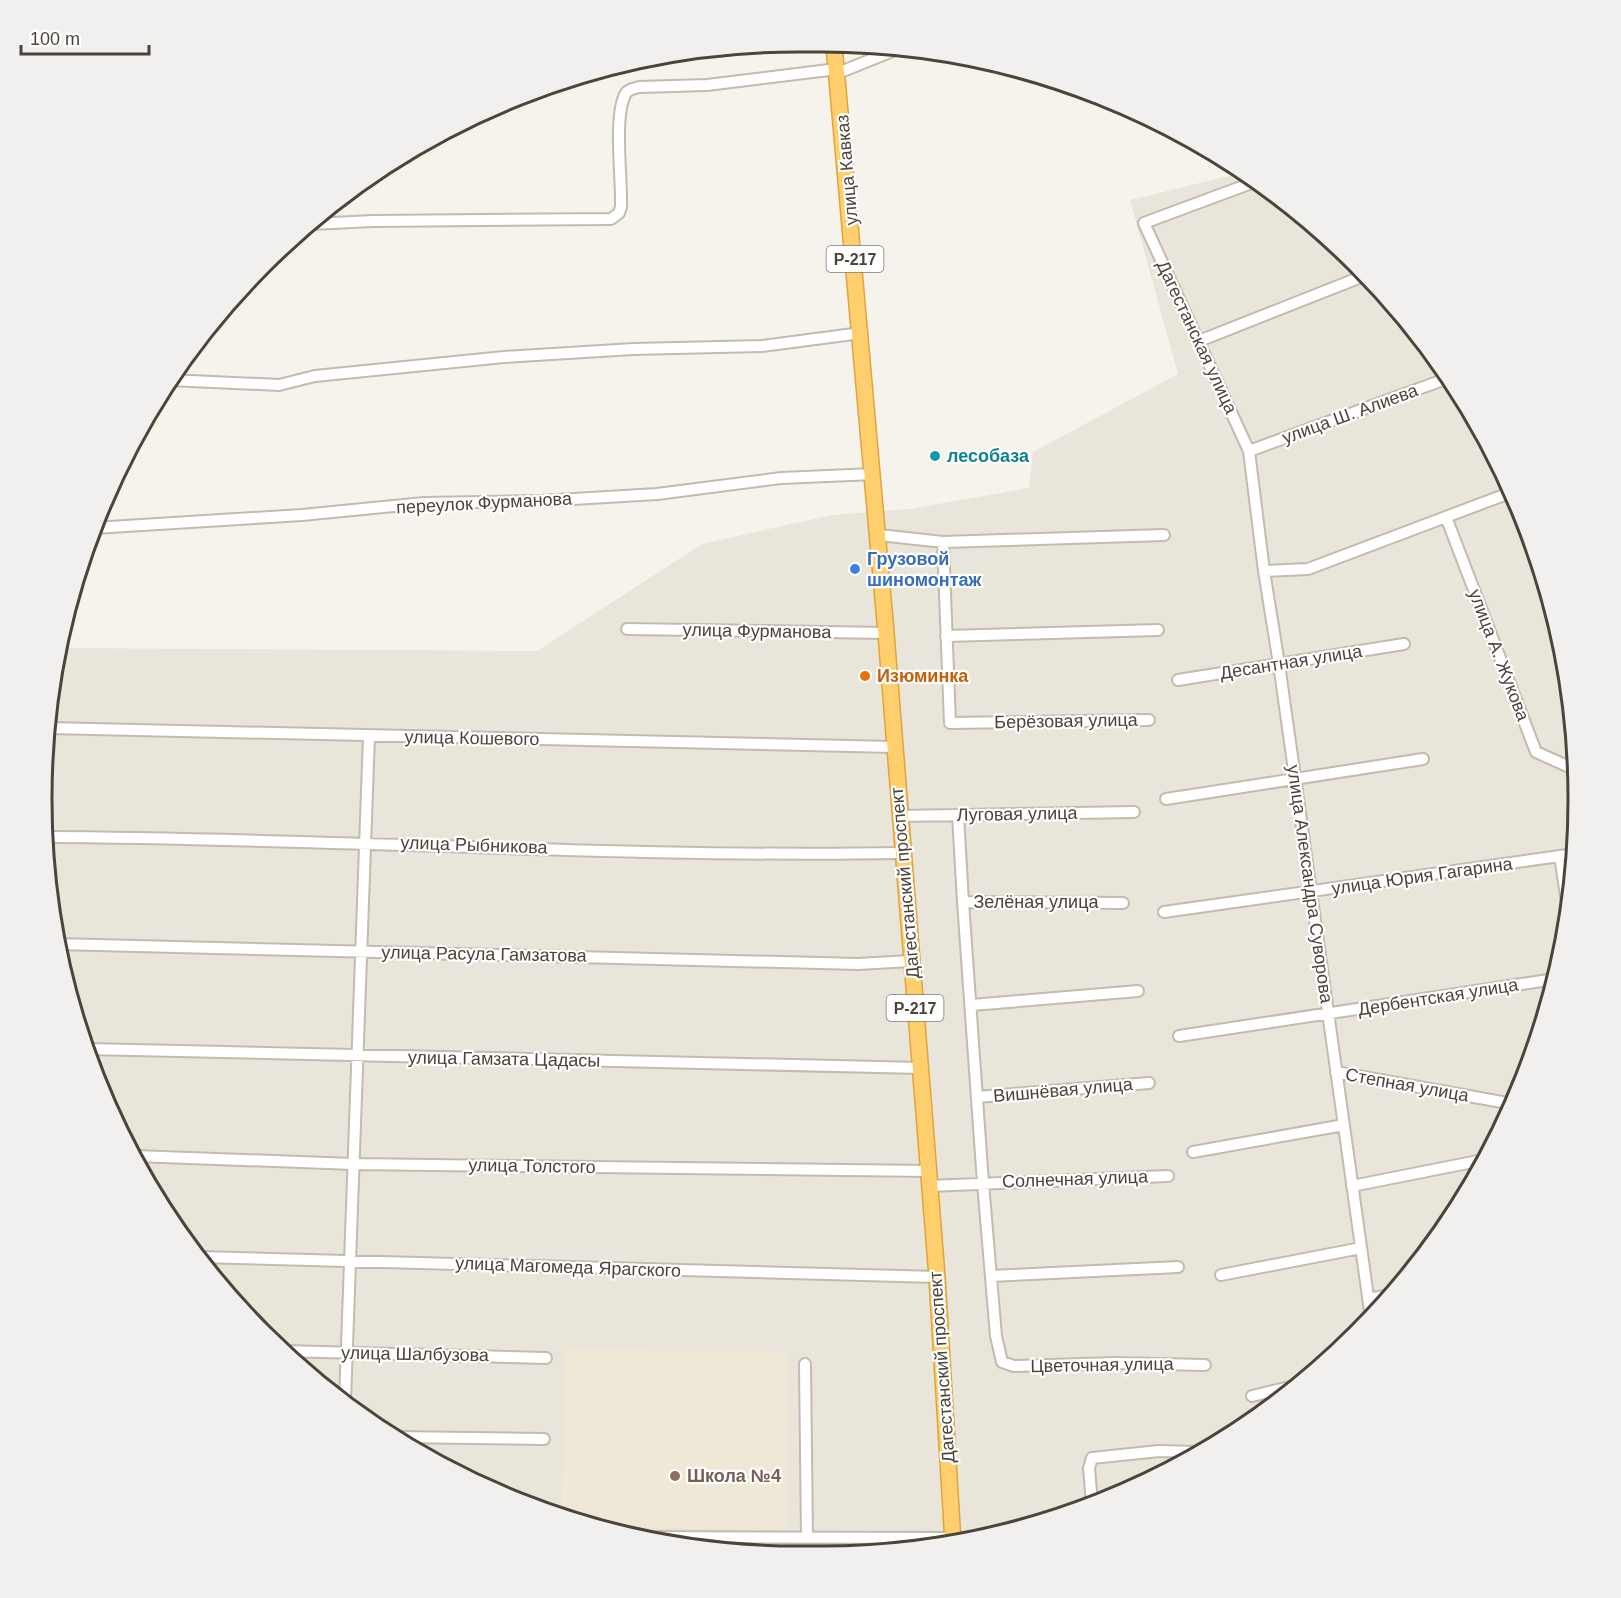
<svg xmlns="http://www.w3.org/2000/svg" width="1621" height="1598" viewBox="0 0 1621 1598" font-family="Helvetica,sans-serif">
<rect width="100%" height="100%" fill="#f6f3ec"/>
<path fill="#eae5da" d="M 1245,172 L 1357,263 L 1451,378 L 1521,509 L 1564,651 L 1579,799 L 1565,946 L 1522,1088 L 1452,1219 L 1358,1334 L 1243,1428 L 1112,1498 L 970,1541 L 822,1556 L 652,1542 L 510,1499 L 379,1429 L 264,1335 L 170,1220 L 100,1089 L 57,947 L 42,799 L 58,648 L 537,651 L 702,544 L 832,515 L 909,509 L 1029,488 L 1033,452 L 1178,374 L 1130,200 Z"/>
<path fill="#efe8d6" d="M 564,1349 L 789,1353 L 787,1530 L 604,1527 L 562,1514 Z"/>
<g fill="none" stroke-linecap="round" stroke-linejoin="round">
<g stroke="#c2bbae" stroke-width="14">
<path id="minor" d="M 838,73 L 895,50
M 1257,181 L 1144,223 L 1249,451 L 1264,571 L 1279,664 L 1371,1318
M 312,224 L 373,221 L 611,219 L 619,213 L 621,207 C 622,179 614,121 624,97 C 626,90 632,89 639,87 L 707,85 L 837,69
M 1199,341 L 1366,275
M 169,380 L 279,385 L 315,376 L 504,357 L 633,349 L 762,346 L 861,333
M 1249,451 L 1451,377
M 1446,517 L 1536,752 L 1576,770
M 94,528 L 302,515 L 424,503 L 540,501 L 657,494 L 781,478 L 874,474
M 879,535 L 943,542 L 1164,535
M 943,542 L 950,723 L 1149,720
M 1264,571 L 1308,569 L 1512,492
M 627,629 L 886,633
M 946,636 L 1158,630
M 1178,680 L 1404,644
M 49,728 L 894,747
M 1166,799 L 1423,759
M 958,815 L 963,902 L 1123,903
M 899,816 L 1134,812
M 46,837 C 331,838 617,858 903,853
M 1560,856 L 1568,909
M 963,902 L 983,1183 L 996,1336 L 1002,1362 L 1014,1366 L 1116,1363 L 1205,1365
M 1164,912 L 1574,854
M 56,944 L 858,964 L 911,961
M 972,1005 L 1138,991
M 1179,1036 L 1555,979
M 88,1049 L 921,1068
M 1336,1072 L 1513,1104
M 977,1097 L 1149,1083
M 1193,1152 L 1344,1125
M 135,1156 L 353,1164 L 929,1171
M 930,1186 L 1168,1176
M 1352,1186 L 1483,1160
M 200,1257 L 937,1277
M 1221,1275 L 1361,1248
M 991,1276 L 1178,1267
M 1368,1299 L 1390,1295
M 284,1351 L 546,1358
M 805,1364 L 807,1538
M 1252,1396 L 1294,1386
M 345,1401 L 369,736
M 395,1437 L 544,1439
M 1092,1504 L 1089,1468 L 1092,1458 L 1159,1451 L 1198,1452
M 638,1537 L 953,1538"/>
</g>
<g stroke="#e0a43c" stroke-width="18">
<path id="highway" d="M 834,45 L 886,633 L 937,1277 L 953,1543"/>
</g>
<use href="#minor" stroke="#fff" stroke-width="10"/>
<use href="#highway" stroke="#ffcf6e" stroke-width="15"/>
</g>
<circle fill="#0f9aa8" stroke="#fff" stroke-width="2" cx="935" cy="456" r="6"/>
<circle fill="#3f7fe0" stroke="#fff" stroke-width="2" cx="855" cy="569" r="6"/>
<circle fill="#e8710a" stroke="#fff" stroke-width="2" cx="865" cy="676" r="6"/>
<circle fill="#8d6e63" stroke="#fff" stroke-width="2" cx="675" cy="1476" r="6"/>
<g text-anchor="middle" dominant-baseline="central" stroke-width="4.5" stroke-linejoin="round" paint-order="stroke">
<g fill="#fff" stroke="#817c74" stroke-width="1.5">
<rect x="826.5" y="246" width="57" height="26" rx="4.5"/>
<rect x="886.5" y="995" width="57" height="26" rx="4.5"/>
</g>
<g font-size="16" font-weight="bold" fill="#4b4439">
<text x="855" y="259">Р-217</text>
<text x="915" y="1008">Р-217</text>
</g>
<g font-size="18" fill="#4b4439" stroke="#fff">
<text transform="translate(847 170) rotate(-95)">улица Кавказ</text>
<text transform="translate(1197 337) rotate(65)">Дагестанская улица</text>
<text transform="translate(1350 414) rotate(-20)">улица Ш. Алиева</text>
<text transform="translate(484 503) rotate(-3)">переулок Фурманова</text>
<text transform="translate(757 631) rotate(1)">улица Фурманова</text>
<text transform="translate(1499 655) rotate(69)">улица А. Жукова</text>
<text transform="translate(1291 662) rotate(-9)">Десантная улица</text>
<text transform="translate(1066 721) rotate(-1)">Берёзовая улица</text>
<text transform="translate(472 738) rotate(1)">улица Кошевого</text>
<text transform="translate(1017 814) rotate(-1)">Луговая улица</text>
<text transform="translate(474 845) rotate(2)">улица Рыбникова</text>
<text transform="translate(1422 876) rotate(-8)">улица Юрия Гагарина</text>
<text transform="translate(905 883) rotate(-95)">Дагестанский проспект</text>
<text transform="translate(1310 884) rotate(82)">улица Александра Суворова</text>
<text x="1036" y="902">Зелёная улица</text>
<text transform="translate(484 954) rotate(1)">улица Расула Гамзатова</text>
<text transform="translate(1438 997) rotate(-9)">Дербентская улица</text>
<text transform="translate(504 1059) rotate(1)">улица Гамзата Цадасы</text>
<text transform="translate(1407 1085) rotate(10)">Степная улица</text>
<text transform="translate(1063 1090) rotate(-5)">Вишнёвая улица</text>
<text transform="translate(532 1166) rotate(1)">улица Толстого</text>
<text transform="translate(1075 1179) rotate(-2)">Солнечная улица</text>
<text transform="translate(568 1267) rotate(2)">улица Магомеда Ярагского</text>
<text transform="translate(415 1354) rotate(1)">улица Шалбузова</text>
<text transform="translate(1102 1365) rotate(-1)">Цветочная улица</text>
<text transform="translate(942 1367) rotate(-94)">Дагестанский проспект</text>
</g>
<g font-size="18" font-weight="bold" fill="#0d838f" stroke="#fff" text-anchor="start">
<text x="947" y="456">лесобаза</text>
</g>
<g font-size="18" font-weight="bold" fill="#366cbe" stroke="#fff" text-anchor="start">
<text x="867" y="559">Грузовой<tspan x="867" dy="21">шиномонтаж</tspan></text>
</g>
<g font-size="18" font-weight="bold" fill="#c56008" stroke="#fff" text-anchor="start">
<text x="877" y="676">Изюминка</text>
</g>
<g font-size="18" font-weight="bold" fill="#785e54" stroke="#fff" text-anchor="start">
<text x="687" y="1476">Школа №4</text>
</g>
</g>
<path d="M0 0H1621V1598H0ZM798 52H822A746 746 0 0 1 1568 798V800A746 746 0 0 1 822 1546H798A746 746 0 0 1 52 800V798A746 746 0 0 1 798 52Z" fill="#f1f0ef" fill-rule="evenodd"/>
<path fill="none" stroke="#4b4439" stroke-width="3" d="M798 52H822A746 746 0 0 1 1568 798V800A746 746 0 0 1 822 1546H798A746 746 0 0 1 52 800V798A746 746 0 0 1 798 52Z"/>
<path d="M21 45v9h128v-9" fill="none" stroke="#4b4439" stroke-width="3"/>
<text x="30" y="45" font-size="18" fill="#4b4439" stroke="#ffffff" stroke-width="4.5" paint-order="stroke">100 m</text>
</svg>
